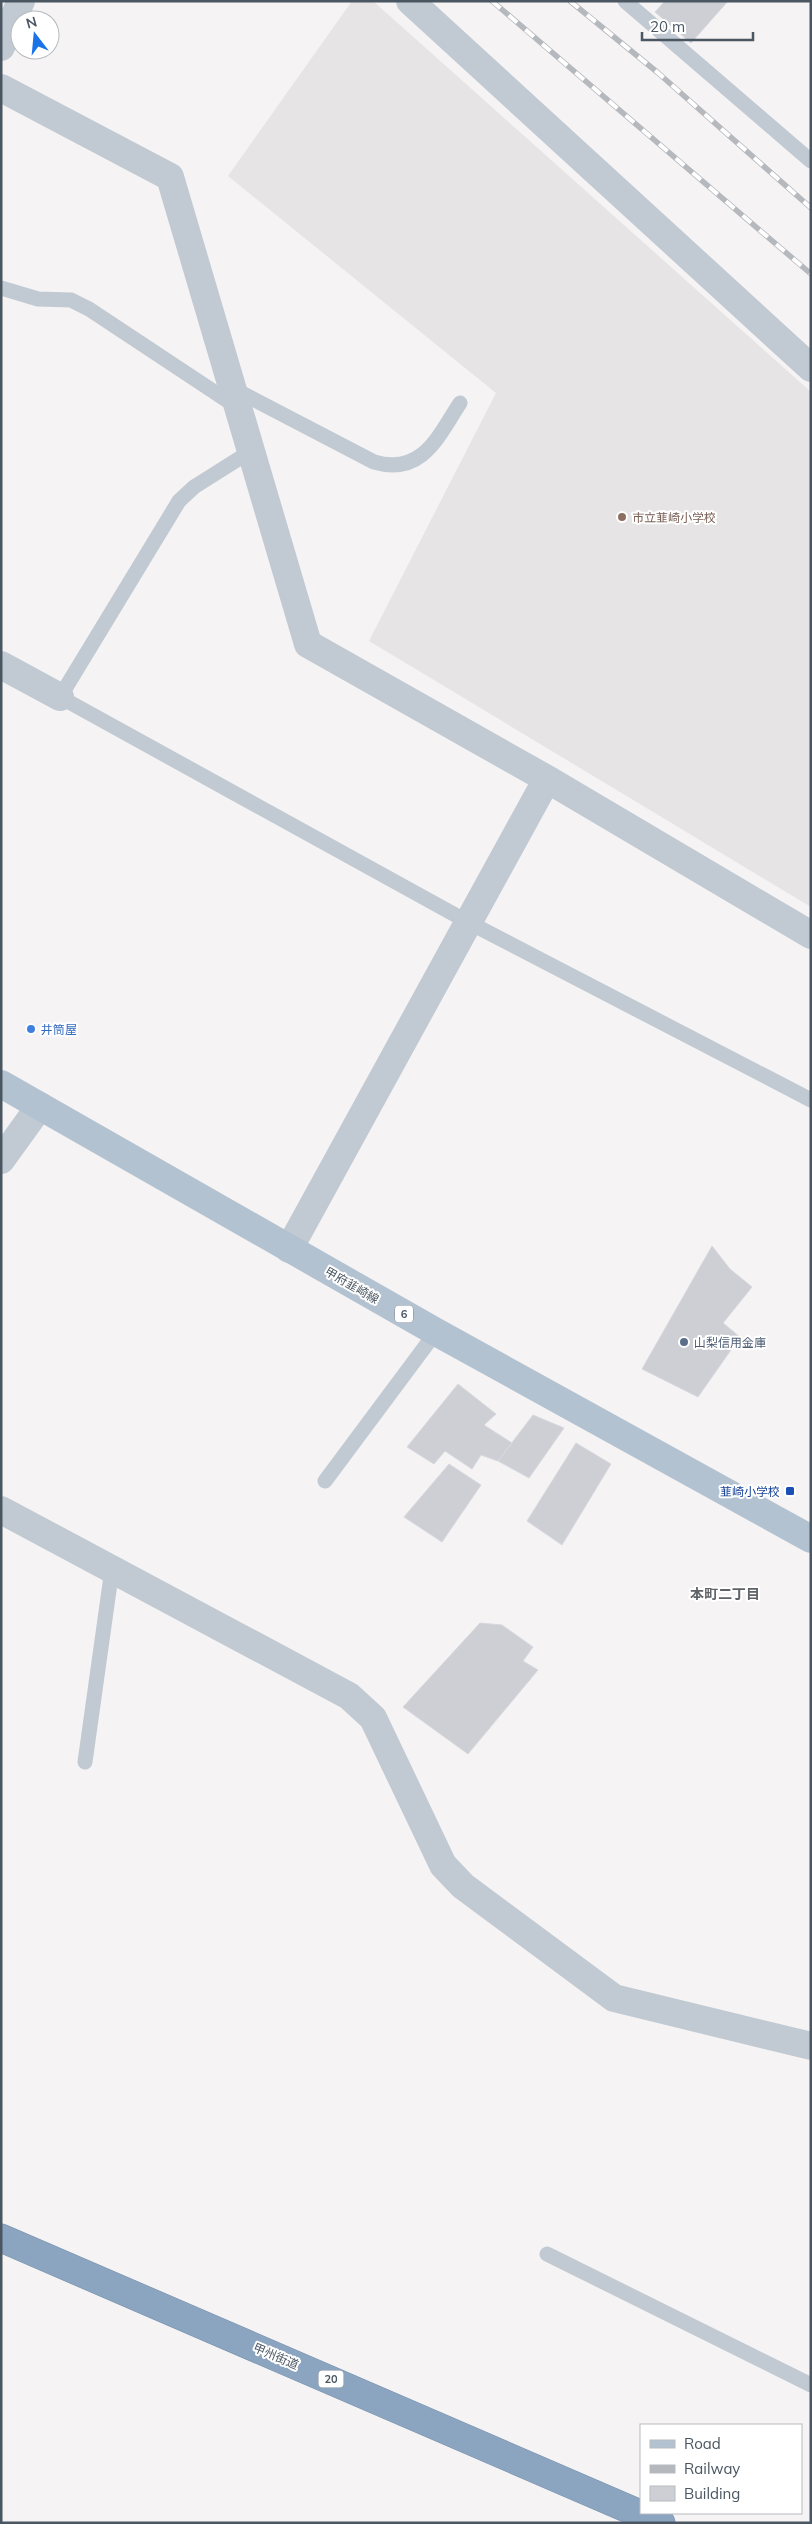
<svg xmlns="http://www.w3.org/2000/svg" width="812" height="2524" viewBox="0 0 812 2524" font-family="Mulish,'Noto Sans JP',sans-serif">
<rect width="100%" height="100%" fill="#f5f3f3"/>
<path fill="#e6e4e5" d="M 352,1 L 373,1 L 811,392 L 811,907 L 369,641 L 496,393 L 228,176 Z"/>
<path fill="#cdcfd5" stroke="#d7d9de" d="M 665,1 L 728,1 L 691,43 L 655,12 Z
M 712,1246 L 730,1269 L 752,1287 L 723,1323 L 740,1337 L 698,1397 L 642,1369 Z
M 458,1384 L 496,1414 L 484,1425 L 512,1443 L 498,1461 L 481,1455 L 472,1469 L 445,1451 L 434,1464 L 407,1447 Z
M 533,1415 L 564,1428 L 529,1478 L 498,1461 Z
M 576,1443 L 611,1464 L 562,1545 L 527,1521 Z
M 449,1464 L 481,1485 L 442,1542 L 404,1517 Z
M 480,1623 L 502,1625 L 533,1647 L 523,1661 L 538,1670 L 468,1754 L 403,1707 Z"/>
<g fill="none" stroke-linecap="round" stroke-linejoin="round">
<g stroke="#7690ad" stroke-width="29">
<path id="highway" d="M 1,2238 L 661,2523"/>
</g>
<path stroke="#c1cad2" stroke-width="15" d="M 625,1 L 811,161
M 1,288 L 38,299 L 71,300 L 89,309 L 237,407
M 232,388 L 374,462 C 422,476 438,437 460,403
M 251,451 L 194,487 L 179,501 L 60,697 L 468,922 L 811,1100
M 325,1481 L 436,1332
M 85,1762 L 112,1569
M 547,2254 L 811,2385"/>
<path stroke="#c1cad2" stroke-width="28" d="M 410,1 L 811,368
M 1,47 L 21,1
M 1,88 L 170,177 L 308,644 L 547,779 L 811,935
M 1,665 L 60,697
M 1,1160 L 40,1106
M 289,1249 L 547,779
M 1,1510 L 349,1696 L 373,1718 L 443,1865 L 463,1886 L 614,1998 L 811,2046"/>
<path stroke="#b3c2d1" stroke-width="28" d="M 1,1084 L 436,1332 L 811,1539"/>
<use href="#highway" stroke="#8ba5c1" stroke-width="28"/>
<g stroke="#b5b8bd" stroke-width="5.5">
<path id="rail" d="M 492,1 L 811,274
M 570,1 L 657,72 L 811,208"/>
</g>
<use href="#rail" stroke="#fff" stroke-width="4" stroke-dasharray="11" stroke-linecap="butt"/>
</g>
<circle fill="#8d6e63" stroke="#fff" stroke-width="2" cx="622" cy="517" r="5"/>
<circle fill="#3f7fe0" stroke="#fff" stroke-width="2" cx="31" cy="1029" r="5"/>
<circle fill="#5c6f8a" stroke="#fff" stroke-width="2" cx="684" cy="1342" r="5"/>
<rect fill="#1a4fb4" stroke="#fff" stroke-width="2" x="785" y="1486" width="10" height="10" rx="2.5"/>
<g text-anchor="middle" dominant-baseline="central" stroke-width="4" stroke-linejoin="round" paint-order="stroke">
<g fill="#fff" stroke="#808990" stroke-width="1">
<rect x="395" y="1305.5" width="18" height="17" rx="4"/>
<rect x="318.5" y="2370.5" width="25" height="17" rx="4"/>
</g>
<g font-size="11" font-weight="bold" fill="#4a5661">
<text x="404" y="1314">6</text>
<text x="331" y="2379">20</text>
</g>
<g font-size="12" fill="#785e54" stroke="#fff" text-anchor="start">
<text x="632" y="517">市立韮崎小学校</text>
</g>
<g font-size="12" fill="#366cbe" stroke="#fff" text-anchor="start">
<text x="41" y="1029">井筒屋</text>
</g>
<g font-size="12" fill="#4a5661" stroke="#fff">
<text transform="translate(352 1285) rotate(30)">甲府韮崎線</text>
<text transform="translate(276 2356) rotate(23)">甲州街道</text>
</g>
<g font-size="12" fill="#4e5e75" stroke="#fff" text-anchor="start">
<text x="694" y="1342">山梨信用金庫</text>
</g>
<g font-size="12" fill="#164399" stroke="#fff" text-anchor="end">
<text x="780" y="1491">韮崎小学校</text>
</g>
<g font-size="14" font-weight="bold" fill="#5f6368" stroke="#fff">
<text x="725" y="1594">本町二丁目</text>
</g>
</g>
<rect width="812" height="2524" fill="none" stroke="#4a5661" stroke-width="5"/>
<rect x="640" y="2424" width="162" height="90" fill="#ffffff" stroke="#b7bbc0"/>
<rect x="650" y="2440" width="25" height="8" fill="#b3c2d1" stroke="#b7bbc0"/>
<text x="684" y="2449" font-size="15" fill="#4a5661">Road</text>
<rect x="650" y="2465" width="25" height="8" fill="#b5b8bd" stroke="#b7bbc0"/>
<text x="684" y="2474" font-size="15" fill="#4a5661">Railway</text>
<rect x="650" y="2486" width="25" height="15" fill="#cdcfd5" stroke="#b7bbc0"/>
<text x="684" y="2499" font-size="15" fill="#4a5661">Building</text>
<g transform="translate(35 35) rotate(344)"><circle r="24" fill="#ffffff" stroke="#b7bbc0"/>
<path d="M0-4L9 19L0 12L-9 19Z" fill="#1a73e8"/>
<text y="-8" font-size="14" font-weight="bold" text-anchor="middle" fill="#4a5661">N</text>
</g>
<path d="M642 32v8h111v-8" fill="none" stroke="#4a5661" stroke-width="2.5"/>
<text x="650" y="32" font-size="15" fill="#4a5661" stroke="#ffffff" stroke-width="4" paint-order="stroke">20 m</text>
</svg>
